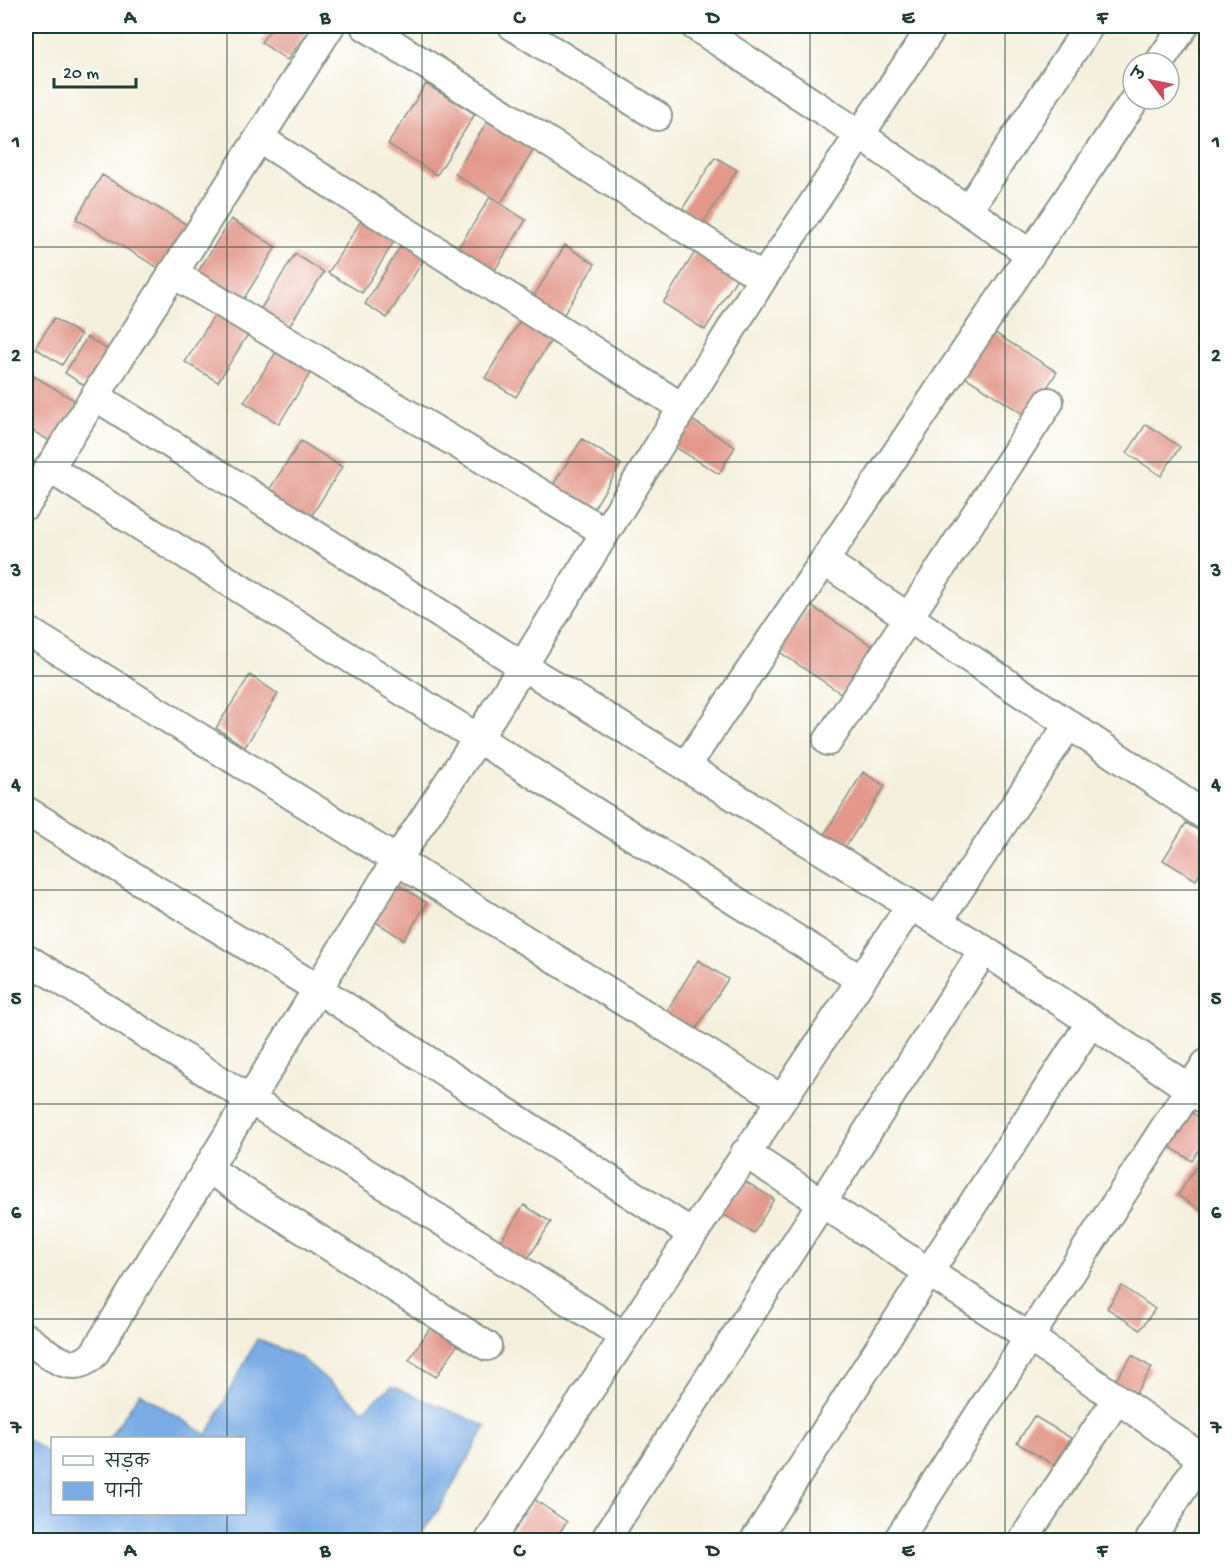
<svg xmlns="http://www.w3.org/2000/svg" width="1232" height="1566" viewBox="0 0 1232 1566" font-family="'Gochi Hand','Playpen Sans Deva',sans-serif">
<rect width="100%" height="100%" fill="#fff"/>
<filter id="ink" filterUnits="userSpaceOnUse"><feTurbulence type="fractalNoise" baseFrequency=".0167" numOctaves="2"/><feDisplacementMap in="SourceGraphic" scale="12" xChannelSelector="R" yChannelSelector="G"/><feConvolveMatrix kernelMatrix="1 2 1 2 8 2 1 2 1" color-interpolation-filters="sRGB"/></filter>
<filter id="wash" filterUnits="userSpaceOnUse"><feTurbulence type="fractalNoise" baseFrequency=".008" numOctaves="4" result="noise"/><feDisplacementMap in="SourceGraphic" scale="24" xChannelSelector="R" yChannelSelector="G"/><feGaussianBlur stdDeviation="1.35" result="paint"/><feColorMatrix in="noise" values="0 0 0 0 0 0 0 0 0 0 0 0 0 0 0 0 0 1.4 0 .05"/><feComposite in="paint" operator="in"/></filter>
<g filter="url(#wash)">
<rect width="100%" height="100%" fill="#f5f0de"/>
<path fill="#7aabe5" stroke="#4c748c" stroke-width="1.5" d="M 257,1339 L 301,1358 L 363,1410 L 392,1386 L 486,1426 L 443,1503 L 417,1540 L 26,1540 L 26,1438 L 52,1456 L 52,1514 L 244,1514 L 244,1438 L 109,1438 L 140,1393 L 207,1435 Z"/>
<g id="blocks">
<path fill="#e3988b" d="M 273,26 L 312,26 L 287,60 L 261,42 Z
M 426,84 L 475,114 L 437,175 L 388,144 Z
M 490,117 L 536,146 L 501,203 L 455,174 Z
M 715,157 L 737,170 L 699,230 L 678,216 Z
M 102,175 L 189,226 L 162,270 L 76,219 Z
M 490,197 L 526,220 L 488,281 L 452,258 Z
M 364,216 L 397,237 L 362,293 L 328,273 Z
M 231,219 L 276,247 L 241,303 L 196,275 Z
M 405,239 L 428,253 L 387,318 L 365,304 Z
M 565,245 L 595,264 L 559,322 L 529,304 Z
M 695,252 L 737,278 L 705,330 L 663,303 Z
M 295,254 L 324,272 L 288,328 L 260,310 Z
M 219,308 L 252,328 L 218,382 L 185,362 Z
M 523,316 L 554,335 L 516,397 L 485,378 Z
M 54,318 L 81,335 L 62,365 L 35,348 Z
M 990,330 L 1057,372 L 1028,417 L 962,375 Z
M 87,337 L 113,353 L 90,389 L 65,373 Z
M 280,346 L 314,367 L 279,424 L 244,402 Z
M 34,376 L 79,403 L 55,444 L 26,427 L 26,390 Z
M 684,415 L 735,447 L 719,474 L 667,442 Z
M 1146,424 L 1180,447 L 1161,476 L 1127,453 Z
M 582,439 L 621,464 L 591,513 L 551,488 Z
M 301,441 L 342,467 L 307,523 L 265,496 Z
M 26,456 L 41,466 L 26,490 Z
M 810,605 L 874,647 L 842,694 L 778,651 Z
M 250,675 L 278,694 L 245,747 L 216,728 Z
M 863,772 L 885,786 L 845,848 L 824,835 Z
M 1186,823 L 1206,835 L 1206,864 L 1196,880 L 1163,860 Z
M 391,880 L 427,903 L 404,940 L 368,917 Z
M 698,960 L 728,979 L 693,1034 L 664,1016 Z
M 1186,1109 L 1206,1122 L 1206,1138 L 1192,1161 L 1164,1143 Z
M 1206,1152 L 1206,1214 L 1178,1195 Z
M 738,1177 L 774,1199 L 754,1233 L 718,1211 Z
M 524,1205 L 551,1222 L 522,1268 L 495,1250 Z
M 1122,1286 L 1155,1309 L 1140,1330 L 1107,1308 Z
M 433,1323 L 460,1341 L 436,1377 L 409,1360 Z
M 1132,1355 L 1152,1368 L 1131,1400 L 1111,1387 Z
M 1034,1416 L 1071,1438 L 1054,1465 L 1017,1443 Z
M 534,1499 L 567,1522 L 554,1540 L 517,1540 L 509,1535 Z"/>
</g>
</g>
<g filter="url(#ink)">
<use href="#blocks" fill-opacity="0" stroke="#8a9689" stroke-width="1.5"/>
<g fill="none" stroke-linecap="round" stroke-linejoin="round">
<g stroke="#8a9689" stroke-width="32">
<path id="street" d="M 365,26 L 763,278
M 513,26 L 657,116
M 695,26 L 859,134 L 1030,254
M 1159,63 L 1184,26
M 259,138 L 683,408
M 968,210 L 1089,26
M 172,273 L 605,532
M 95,396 L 521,665 L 984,950 L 1206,1100
M 49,468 L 861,980
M 26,505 L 330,26
M 824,561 L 1206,816
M 26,630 L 781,1099
M 828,741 L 1049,402
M 686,766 L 1135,99
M 26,811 L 318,989 L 691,1233
M 938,921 L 1069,724
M 26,958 L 624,1336
M 745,1153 L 1029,1337 L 1206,1461
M 208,1169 L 487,1346
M 26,1338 C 48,1353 71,1378 94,1354 L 396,861 L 478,738 L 763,278 L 933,26
M 490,1540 L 911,905
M 605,1540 L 984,950
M 755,1540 L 1091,1022
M 898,1540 L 1206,1064
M 1023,1540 L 1117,1399
M 1150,1540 L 1206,1452"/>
</g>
<use href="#street" stroke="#fff" stroke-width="28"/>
</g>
</g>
<path fill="none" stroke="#1f3d34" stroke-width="1.5" stroke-opacity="0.55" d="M 227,26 L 227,1438M 422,26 L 422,1540M 616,26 L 616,1540M 810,26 L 810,1540M 1005,26 L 1005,1540M 26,247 L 1206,247M 26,462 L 1206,462M 26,676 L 1206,676M 26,890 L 1206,890M 26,1104 L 1206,1104M 26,1319 L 1206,1319M 227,1514 L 227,1540"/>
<rect width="1232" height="1566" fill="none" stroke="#fff" stroke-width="66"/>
<rect x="51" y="1437" width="195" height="78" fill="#ffffff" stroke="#a5b1ae" stroke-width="1.5"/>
<rect x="63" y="1456" width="30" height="9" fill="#ffffff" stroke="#a5b1ae" stroke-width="1.5"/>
<text x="105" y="1467" font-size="18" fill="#1f3d34">सड़क</text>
<rect x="63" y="1482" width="30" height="18" fill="#7aabe5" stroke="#a5b1ae" stroke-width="1.5"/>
<text x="105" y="1497" font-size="18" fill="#1f3d34">पानी</text>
<g transform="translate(1151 81) rotate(302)"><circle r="28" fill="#ffffff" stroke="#a5b1ae" stroke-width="1.5"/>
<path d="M0-4.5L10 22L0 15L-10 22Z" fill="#d1495b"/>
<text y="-9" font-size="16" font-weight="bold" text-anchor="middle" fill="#1f3d34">उ</text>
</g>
<path d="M54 78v9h82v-9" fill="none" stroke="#1f3d34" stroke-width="3"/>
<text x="63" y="78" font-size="18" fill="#1f3d34" stroke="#ffffff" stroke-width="4.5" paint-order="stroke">20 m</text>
<rect x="33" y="33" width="1166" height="1500" fill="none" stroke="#1f3d34" stroke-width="2"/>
<g font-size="20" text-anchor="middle" font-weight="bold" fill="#1f3d34">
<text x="130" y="23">A</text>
<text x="325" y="23">B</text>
<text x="519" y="23">C</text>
<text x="713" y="23">D</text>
<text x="908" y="23">E</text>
<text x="1102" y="23">F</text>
<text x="16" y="147">1</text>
<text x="1216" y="147">1</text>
<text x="16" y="361">2</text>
<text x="1216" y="361">2</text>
<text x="16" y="576">3</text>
<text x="1216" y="576">3</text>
<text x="16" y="790">4</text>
<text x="1216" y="790">4</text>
<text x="16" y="1004">5</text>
<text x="1216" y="1004">5</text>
<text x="16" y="1218">6</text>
<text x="1216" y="1218">6</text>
<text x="16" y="1433">7</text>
<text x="1216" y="1433">7</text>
<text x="130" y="1556">A</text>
<text x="325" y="1556">B</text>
<text x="519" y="1556">C</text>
<text x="713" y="1556">D</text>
<text x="908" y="1556">E</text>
<text x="1102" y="1556">F</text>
</g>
</svg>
